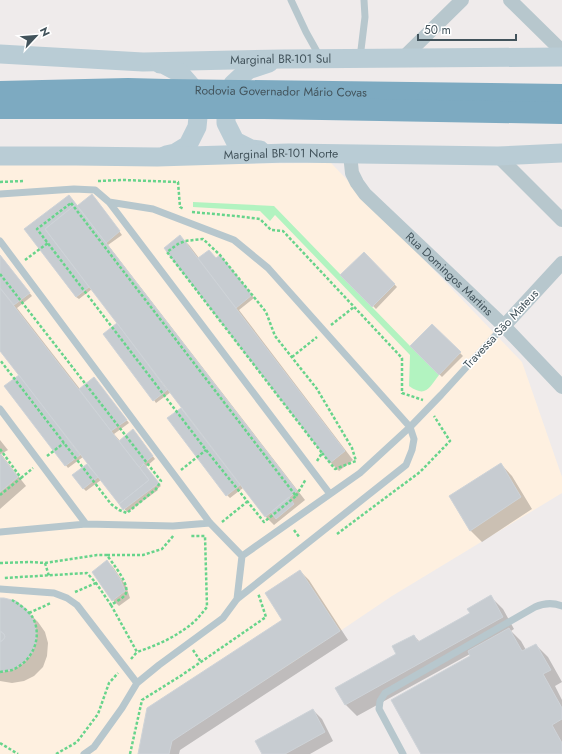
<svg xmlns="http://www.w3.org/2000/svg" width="562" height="754" viewBox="0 0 562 754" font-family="Jost,sans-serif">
<rect width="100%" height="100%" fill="#efebeb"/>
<path fill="#fef0e0" d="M 331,163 L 522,362 L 562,477 L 562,493 L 392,596 L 303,656 L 172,740 L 169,754 L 0,754 L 0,165 Z"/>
<path fill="#b2f3c0" d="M 193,202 L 274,206 L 372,307 L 410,346 L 439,375 C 429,388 426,398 409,386 L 410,355 L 275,215 L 270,221 L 260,211 L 193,207 Z"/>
<path fill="#0003" d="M 95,198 L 122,235 L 108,245 L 305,500 L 274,525 L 265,516 L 243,488 L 230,498 L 227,495 L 186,415 L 187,414 L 171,392 L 156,403 L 154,400 L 118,323 L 92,289 L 79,299 L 76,297 L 25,229 Z
M 180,236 L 189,245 L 199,258 L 223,259 L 254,298 L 239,310 L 353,460 L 339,471 L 331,463 Z
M 364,253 L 397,287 L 376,309 L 342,275 Z
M 0,255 L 32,296 L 17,308 L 80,389 L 96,381 L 129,423 L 114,434 L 120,441 L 136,433 L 155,459 L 146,467 L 161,486 L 157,489 L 158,490 L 128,512 L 125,510 L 125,509 L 101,480 L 86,491 L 83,488 L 92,468 L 83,457 L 68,468 L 5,387 L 23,379 L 1,351 L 0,352 Z
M 432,325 L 463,356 L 442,377 L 411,346 Z
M 0,440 L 8,450 L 1,454 L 26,486 L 0,509 Z
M 501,464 L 512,476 L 532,509 L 482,542 L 470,530 Z
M 107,561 L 113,567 L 126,586 L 130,598 L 119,606 L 113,600 Z
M 300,571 L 309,580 L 348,640 L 180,750 L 179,754 L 139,754 L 284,620 Z
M 491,597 L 503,609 L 514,629 L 511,631 L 521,641 L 526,650 L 536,645 L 548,657 L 562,682 L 555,686 L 562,700 L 562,754 L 422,754 L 472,656 L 470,654 L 357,716 L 345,704 L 398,654 L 414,636 L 420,642 L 471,613 Z
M 0,599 L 25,609 L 38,622 L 45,632 L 48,643 L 47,656 L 43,667 L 34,676 L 24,681 L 12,683 L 0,681 Z
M 313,710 L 322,719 L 333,741 L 310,754 L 263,754 Z"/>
<path fill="#c7ccd1" stroke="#ced3d8" d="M 92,194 L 120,231 L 106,243 L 77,206 Z
M 69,195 L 76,204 L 45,229 L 89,287 L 76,297 L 24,229 Z
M 76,204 L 297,491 L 265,517 L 45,229 Z
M 180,235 L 345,451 L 330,463 L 164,248 Z
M 209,250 L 216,258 L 220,255 L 252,295 L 236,308 L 198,258 Z
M 364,252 L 395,284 L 372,307 L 340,275 Z
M 0,255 L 30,293 L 14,305 L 0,288 Z
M 0,288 L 149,480 L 119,504 L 0,351 Z
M 117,323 L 167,390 L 153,401 L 103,334 Z
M 432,324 L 461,352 L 439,375 L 410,346 Z
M 19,375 L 80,455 L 65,466 L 4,386 Z
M 94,377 L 127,420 L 111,431 L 79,389 Z
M 181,408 L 240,485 L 226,496 L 167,418 Z
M 133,429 L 153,456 L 139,467 L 119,441 Z
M 0,454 L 18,477 L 0,492 Z
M 501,463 L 521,497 L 470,531 L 449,496 Z
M 87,464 L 98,477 L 83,489 L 72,475 Z
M 144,464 L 159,483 L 123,510 L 119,504 L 149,480 L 140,468 Z
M 289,497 L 294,504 L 276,519 L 271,512 Z
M 107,560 L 120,579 L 125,591 L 112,601 L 92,572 Z
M 300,570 L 340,631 L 172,741 L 169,754 L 138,754 L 147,708 L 282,620 L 265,593 Z
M 491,595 L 503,617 L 345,705 L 335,688 L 396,654 L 392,646 L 414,635 L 418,642 L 470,613 L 467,609 Z
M 0,598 L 4,598 L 16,601 L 26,609 L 33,619 L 36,631 L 36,643 L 31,655 L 22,664 L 12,670 L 0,672 Z
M 509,628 L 522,651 L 536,644 L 551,670 L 543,674 L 562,708 L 562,719 L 552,725 L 562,743 L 562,754 L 421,754 L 391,700 L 470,656 L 468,651 Z
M 0,631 L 4,634 L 5,637 L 3,640 L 0,642 Z
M 0,631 L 4,634 L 5,637 L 3,640 L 0,642 Z
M 313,709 L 325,732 L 285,754 L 262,754 L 255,741 Z"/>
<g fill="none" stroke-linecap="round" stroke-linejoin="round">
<path stroke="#67d48b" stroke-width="2.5" stroke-dasharray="3 2" stroke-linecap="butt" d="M 98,181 L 124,180 L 178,182 L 180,207 L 184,209
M 0,182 L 23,181
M 71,203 L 296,496 L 264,522 L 206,450 L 37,229 Z
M 192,212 L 236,216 L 260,219 L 271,230 L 283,231 L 402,358 L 402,393 L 423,400
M 25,260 L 48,243
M 0,274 L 161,481 L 156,489 L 127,513 L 119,510 L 111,504 L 0,360
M 331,325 L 354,307
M 292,357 L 317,337
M 0,449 L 21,478 L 0,495
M 47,456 L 64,443
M 317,461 L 322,453 L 167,252 L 178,244 L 185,241 L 203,239 L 220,255 L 266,312 L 275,336 L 317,389 L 352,448 L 356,461 L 335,469 L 322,453
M 181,470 L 206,450
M 21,478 L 33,468
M 296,496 L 306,479
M 222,522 L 248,501
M 294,530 L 300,538
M 337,534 L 420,472 L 450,441 L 434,416
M 107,555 L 143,555 L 162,549 L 174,535
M 0,563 L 30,562 L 45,563 L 97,555 L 107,555 C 112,563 132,586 125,595 C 122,599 115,602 111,605 L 96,583 L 87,573 L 4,578
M 45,563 L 49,576
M 75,592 L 96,583
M 111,605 L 137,652 C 158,645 178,636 195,621 C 199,617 203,612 207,607 L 205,536 L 191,536
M 29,613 L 51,603
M 193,650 L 201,662
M 131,659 L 137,652
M 0,672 C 4,671 9,671 12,670 C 32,662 43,638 33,618 C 29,611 19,604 12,600
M 0,743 L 18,754
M 56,754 L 77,742 L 98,714 L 109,683 L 118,673
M 130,754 L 142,700 L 182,675 L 266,617 L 258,593"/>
<path stroke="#b7c7cd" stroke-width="7" d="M 291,0 L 306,32 L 320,57
M 360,58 L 365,17 L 364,0
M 0,194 L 74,189 L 95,190 L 109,202 L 330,494
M 0,241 L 210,523 L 242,556
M 0,409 L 86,524
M 0,532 L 86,524 L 173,526 L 210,523
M 0,589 L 54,593 L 67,598 L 77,605 L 137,683
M 237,599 L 242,556 L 360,473 L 410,427 L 441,395 L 504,326
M 84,754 L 94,747 L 122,708 L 137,683 L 159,665 L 223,618 L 237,599 L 406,465 L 412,450 L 414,439 L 410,427 L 268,268 L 234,240 L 153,209 L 109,202
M 403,754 L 379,709 L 380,701 L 385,693 L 535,607 C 544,603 552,602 562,606"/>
<g stroke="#b7c7cd" stroke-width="14">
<path d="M 510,0 L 562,51"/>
<path d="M 403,58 L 462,0"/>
<path id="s1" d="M 350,154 L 352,173 L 357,183 L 365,194 L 504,326 L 562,387"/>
<path d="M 498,156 L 562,220"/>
<path d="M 504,326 L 562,263"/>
</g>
<g stroke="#b9ccd5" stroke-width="19">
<path id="s2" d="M 0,54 L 143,62 L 283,59 L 562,57"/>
<path d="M 160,64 L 163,64 L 180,73 L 193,88 L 199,107 L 197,127 L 188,145 L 175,153 L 166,155"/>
<path d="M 260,150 L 251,149 L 235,141 L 226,123 L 226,102 L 233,84 L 248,70 L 269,63"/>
<path id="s3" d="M 0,156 L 76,156 L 157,157 L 289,153 L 498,156 L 562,153"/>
</g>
<g stroke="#7daac1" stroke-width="22">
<path id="s4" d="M 0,92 L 128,89 L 166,90 L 562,95"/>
<path d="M 0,108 L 264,108 L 562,113"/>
</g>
</g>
<g text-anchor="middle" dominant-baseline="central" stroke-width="3" stroke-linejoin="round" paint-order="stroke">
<g font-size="12" fill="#42535b" stroke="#fff">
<text stroke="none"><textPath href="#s2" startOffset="281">Marginal BR-101 Sul</textPath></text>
<text stroke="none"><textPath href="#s4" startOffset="281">Rodovia Governador Mário Covas</textPath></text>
<text stroke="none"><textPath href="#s3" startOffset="281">Marginal BR-101 Norte</textPath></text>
<text stroke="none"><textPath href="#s1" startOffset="160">Rua Domingos Martins</textPath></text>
<text transform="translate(501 329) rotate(-47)">Travessa São Mateus</text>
</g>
</g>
<g transform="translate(36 36) rotate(64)" stroke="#ffffff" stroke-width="3" paint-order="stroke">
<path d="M0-3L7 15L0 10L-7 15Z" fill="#42535b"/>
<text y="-6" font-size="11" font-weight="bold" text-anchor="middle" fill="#42535b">N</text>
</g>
<path d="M418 34v6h98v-6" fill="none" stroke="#42535b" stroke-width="2"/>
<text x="424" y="34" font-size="12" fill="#42535b" stroke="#ffffff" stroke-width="3" paint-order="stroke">50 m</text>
</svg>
